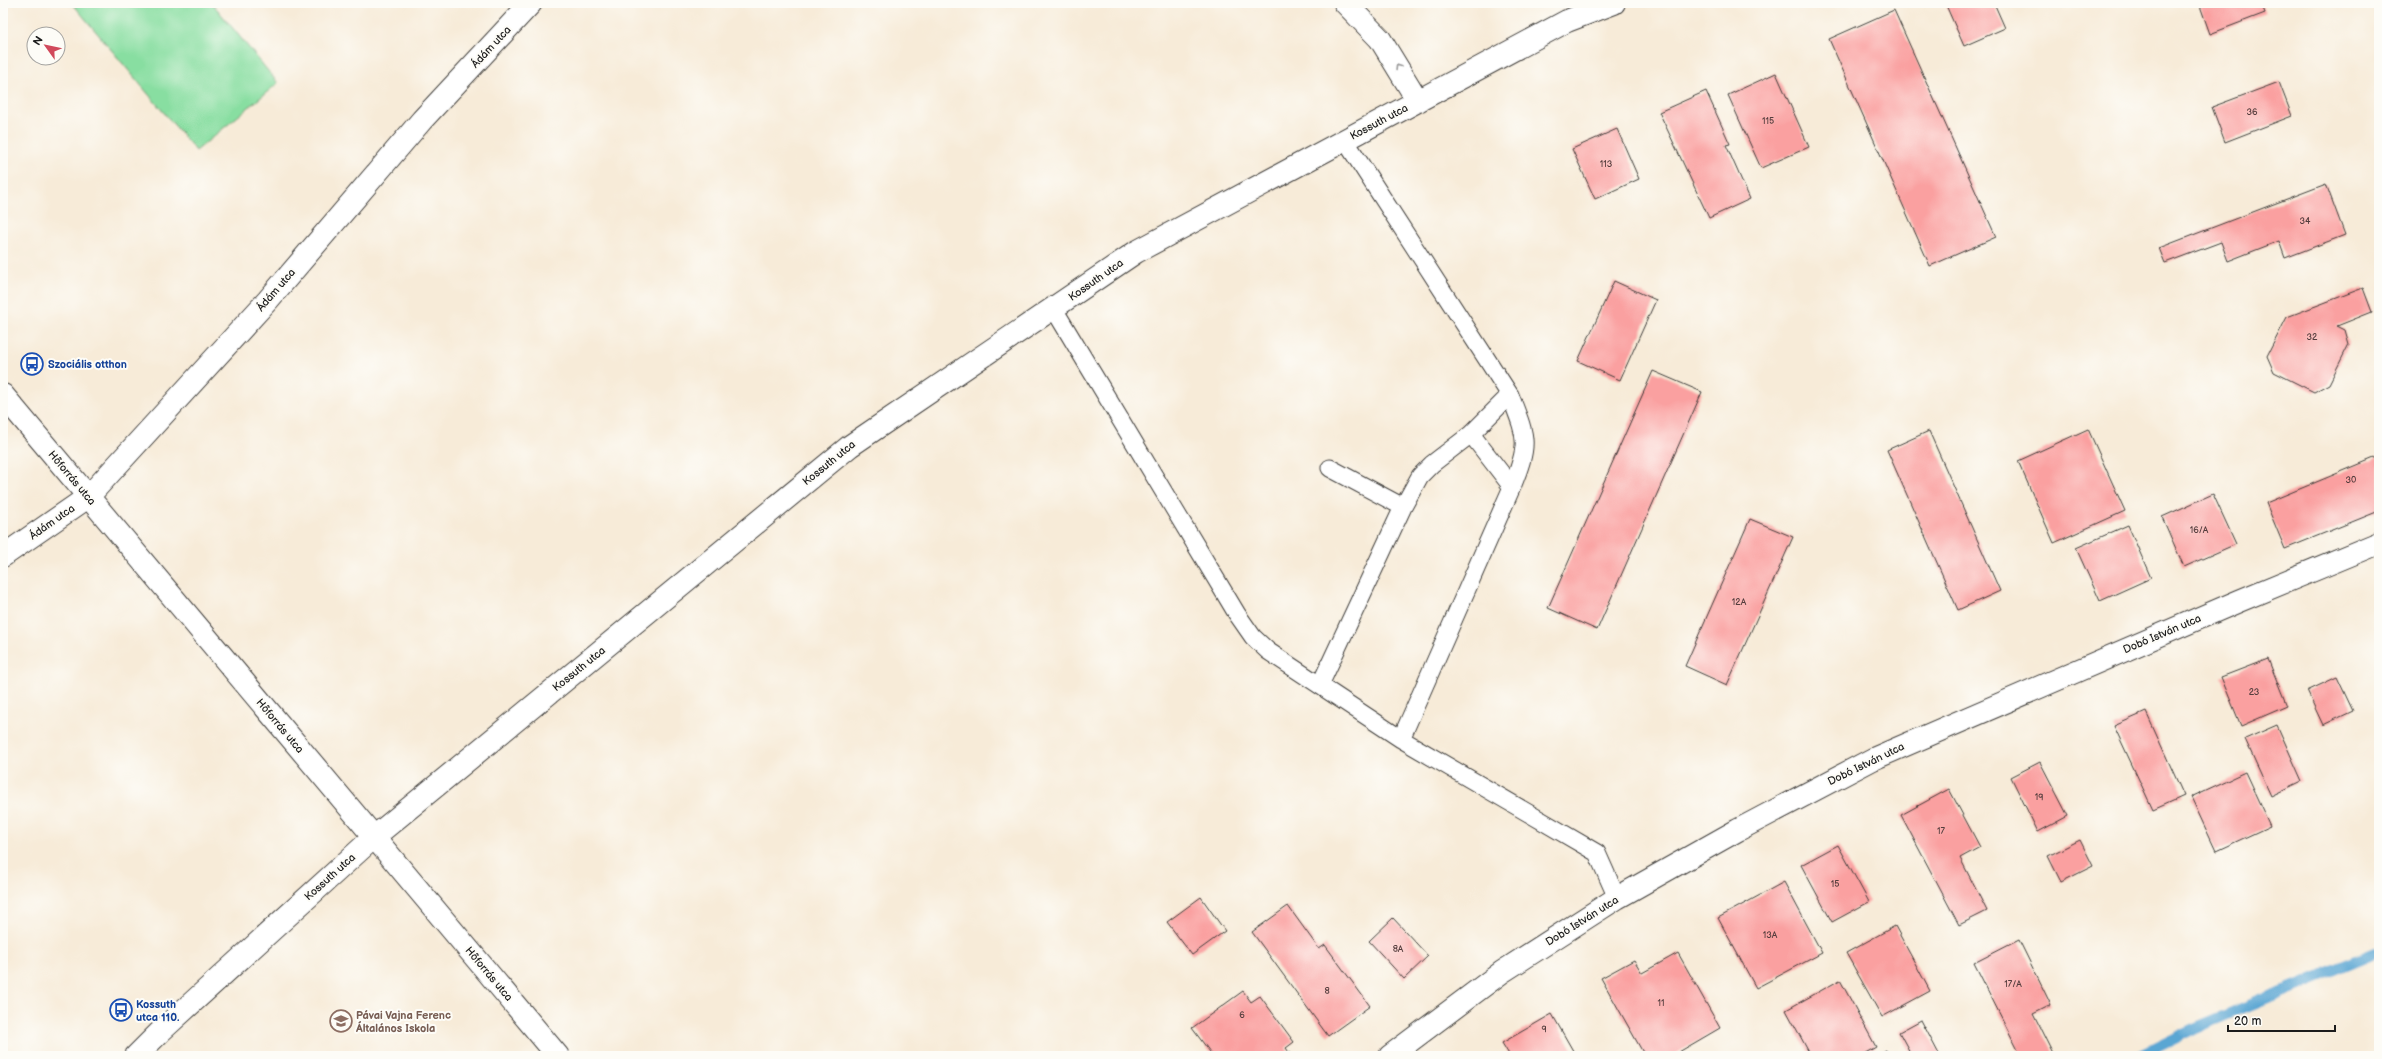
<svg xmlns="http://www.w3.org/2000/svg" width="2382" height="1059" viewBox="0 0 2382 1059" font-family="'Balsamiq Sans',sans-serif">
<rect width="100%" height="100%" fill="#fdfcf7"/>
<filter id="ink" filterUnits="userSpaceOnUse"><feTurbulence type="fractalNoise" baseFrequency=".025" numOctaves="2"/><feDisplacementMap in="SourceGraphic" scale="8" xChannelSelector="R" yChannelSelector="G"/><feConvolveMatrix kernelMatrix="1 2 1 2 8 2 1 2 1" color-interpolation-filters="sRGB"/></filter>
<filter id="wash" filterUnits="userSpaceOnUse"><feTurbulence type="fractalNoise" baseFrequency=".012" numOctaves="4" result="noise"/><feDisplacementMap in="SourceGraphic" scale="16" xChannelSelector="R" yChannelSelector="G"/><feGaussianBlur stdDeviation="0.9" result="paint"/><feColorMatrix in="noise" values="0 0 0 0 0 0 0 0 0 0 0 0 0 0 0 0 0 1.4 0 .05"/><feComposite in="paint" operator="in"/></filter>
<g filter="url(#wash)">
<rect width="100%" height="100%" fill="#f7ebd8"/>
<path fill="#88dea1" stroke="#527d5e" d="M 72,3 L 212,3 L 278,83 L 196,151 Z"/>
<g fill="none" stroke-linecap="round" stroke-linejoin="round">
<path stroke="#5aa6d3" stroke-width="11" d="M 2138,1056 L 2195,1028 L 2379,951"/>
</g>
<g id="blocks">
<path fill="#faa0a0" d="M 1945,3 L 1994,3 L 2005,28 L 1964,46 Z
M 2199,3 L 2261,3 L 2265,13 L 2210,34 Z
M 1894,10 L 1996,237 L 1930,266 L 1829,39 Z
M 1776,73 L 1809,147 L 1761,168 L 1728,95 Z
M 2279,82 L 2292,116 L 2225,142 L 2212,107 Z
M 1706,91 L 1730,144 L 1726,145 L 1750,199 L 1709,218 L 1659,112 Z
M 1617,129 L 1639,179 L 1595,199 L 1572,149 Z
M 2326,184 L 2345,235 L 2285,258 L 2279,241 L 2228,261 L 2221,242 L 2165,263 L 2159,248 Z
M 1614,281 L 1656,300 L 1620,380 L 1578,361 Z
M 2363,288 L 2372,312 L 2337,326 L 2345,330 L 2349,344 L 2329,384 L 2314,392 L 2274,372 L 2267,356 L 2287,317 Z
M 1653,371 L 1702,392 L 1597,630 L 1548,608 Z
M 2088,429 L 2125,511 L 2054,543 L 2018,461 Z
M 1929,431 L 2000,591 L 1958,610 L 1887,450 Z
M 2379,456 L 2379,511 L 2285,549 L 2266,503 Z
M 2213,494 L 2236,544 L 2184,567 L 2162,517 Z
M 1750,519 L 1793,537 L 1727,685 L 1685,666 Z
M 2128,525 L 2151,578 L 2100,601 L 2076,548 Z
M 2268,659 L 2287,706 L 2241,726 L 2221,677 Z
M 2337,677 L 2353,711 L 2323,725 L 2307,691 Z
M 2146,712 L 2184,796 L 2153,810 L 2114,726 Z
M 2277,725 L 2302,781 L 2271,796 L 2245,739 Z
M 2040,762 L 2068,816 L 2038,832 L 2011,777 Z
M 2245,772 L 2270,826 L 2216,851 L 2191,797 Z
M 1949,789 L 1980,847 L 1960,858 L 1987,911 L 1959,925 L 1901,815 Z
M 2080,840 L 2093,866 L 2061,882 L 2048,856 Z
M 1838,845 L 1869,902 L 1832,922 L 1801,865 Z
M 1784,882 L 1822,953 L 1756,988 L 1718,918 Z
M 1201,897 L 1225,931 L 1192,955 L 1167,922 Z
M 1288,906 L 1319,949 L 1325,945 L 1370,1006 L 1328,1036 L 1252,932 Z
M 1393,918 L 1428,956 L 1404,979 L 1369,941 Z
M 1895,926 L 1930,991 L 1882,1017 L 1846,953 Z
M 2019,940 L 2051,1005 L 2033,1014 L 2054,1056 L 2021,1056 L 1974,963 Z
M 1678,953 L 1720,1028 L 1672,1056 L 1645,1056 L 1601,978 L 1634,960 L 1642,973 Z
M 1840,980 L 1876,1047 L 1860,1056 L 1811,1056 L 1786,1010 Z
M 1243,991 L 1251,1002 L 1260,996 L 1294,1042 L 1286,1048 L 1291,1055 L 1213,1056 L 1192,1028 Z
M 1552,1014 L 1576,1056 L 1510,1056 L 1502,1043 Z
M 1921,1020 L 1940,1056 L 1912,1056 L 1899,1032 Z
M 1886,1050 L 1889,1056 L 1875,1056 Z"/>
</g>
</g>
<g filter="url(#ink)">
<use href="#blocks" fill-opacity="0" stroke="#3d3b38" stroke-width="1"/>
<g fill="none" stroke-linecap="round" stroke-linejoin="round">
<g stroke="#3d3b38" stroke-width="19">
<path id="service" d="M 1345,140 L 1510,395 C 1527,439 1530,442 1512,487 L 1401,739
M 1054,309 L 1237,614 L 1253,637 L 1268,651 L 1401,739 L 1597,853 L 1617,898
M 1471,434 L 1512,487
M 1330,468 L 1403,507
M 1320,685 L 1403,507 L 1420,476 L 1432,464 L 1471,434 L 1510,395"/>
</g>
<g stroke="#3d3b38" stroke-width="24">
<path id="minor" d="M 1345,3 L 1380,39 L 1418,101
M 3,395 L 558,1056
M 3,556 L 88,497 L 268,300 L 422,120 L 531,3
M 136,1056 L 161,1031 L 374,837 L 850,446 L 1136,252 L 1567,21 L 1614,3
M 1390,1056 L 1502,972 L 1617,898 L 1738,830 L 1873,759 L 2239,601 L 2379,543"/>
</g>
<use href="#service" stroke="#fff" stroke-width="17"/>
<use href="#minor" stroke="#fff" stroke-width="22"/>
</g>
<defs><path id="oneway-chevron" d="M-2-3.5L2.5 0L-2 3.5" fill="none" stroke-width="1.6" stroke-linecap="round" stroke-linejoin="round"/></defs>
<use stroke="#999" href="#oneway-chevron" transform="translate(1398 67) rotate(-122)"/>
</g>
<defs>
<g id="bus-ring" transform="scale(1.15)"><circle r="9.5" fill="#fdfcf7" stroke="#1a4fb4" stroke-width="1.5"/><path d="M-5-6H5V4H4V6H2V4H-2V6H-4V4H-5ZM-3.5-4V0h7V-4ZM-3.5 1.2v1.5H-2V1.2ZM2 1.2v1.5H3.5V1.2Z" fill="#1a4fb4"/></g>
<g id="school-ring" transform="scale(1.15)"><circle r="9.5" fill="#fdfcf7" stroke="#8d6e63" stroke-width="1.5"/><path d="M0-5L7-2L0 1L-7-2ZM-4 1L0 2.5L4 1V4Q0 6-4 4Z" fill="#8d6e63"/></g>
</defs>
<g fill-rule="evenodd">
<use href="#bus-ring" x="32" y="364"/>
<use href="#bus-ring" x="121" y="1010"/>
<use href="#school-ring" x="341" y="1021"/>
</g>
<g text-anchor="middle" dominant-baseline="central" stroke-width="4" stroke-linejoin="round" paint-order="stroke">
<g font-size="9" fill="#543d3d">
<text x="2252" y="112">36</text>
<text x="1768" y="121">115</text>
<text x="1606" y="164">113</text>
<text x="2305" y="221">34</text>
<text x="2312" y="337">32</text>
<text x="2351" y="480">30</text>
<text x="2199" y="530">16/A</text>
<text x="1739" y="602">12A</text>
<text x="2254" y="692">23</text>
<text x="2039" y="797">19</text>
<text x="1941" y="831">17</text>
<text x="1835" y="884">15</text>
<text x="1770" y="935">13A</text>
<text x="1398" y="949">8A</text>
<text x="2013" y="984">17/A</text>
<text x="1327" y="991">8</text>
<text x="1661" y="1003">11</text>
<text x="1242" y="1015">6</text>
<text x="1544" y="1029">9</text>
</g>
<g font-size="11" fill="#1c1c1c" stroke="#fdfcf7">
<text transform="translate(491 47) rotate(-47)">Ádám utca</text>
<text transform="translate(1379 122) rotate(-28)">Kossuth utca</text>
<text transform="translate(1096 280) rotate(-35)">Kossuth utca</text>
<text transform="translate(276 290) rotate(-49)">Ádám utca</text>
<text transform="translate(829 463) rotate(-39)">Kossuth utca</text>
<text transform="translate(72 478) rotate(50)">Hőforrás utca</text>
<text transform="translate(52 522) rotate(-35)">Ádám utca</text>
<text transform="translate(2162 634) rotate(-23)">Dobó István utca</text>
<text transform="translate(579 669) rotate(-39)">Kossuth utca</text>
<text transform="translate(280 726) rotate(50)">Hőforrás utca</text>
<text transform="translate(1866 764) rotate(-26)">Dobó István utca</text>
<text transform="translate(330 877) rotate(-42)">Kossuth utca</text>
<text transform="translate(1582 921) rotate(-32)">Dobó István utca</text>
<text transform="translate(489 974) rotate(50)">Hőforrás utca</text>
</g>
<g font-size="11" font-weight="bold" fill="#164399" stroke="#fdfcf7" text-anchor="start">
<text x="48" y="364">Szociális otthon</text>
<text x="136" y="1004">Kossuth<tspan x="136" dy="13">utca 110.</tspan></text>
</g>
<g font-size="11" font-weight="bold" fill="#785e54" stroke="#fdfcf7" text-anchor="start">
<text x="356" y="1015">Pávai Vajna Ferenc<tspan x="356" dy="13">Általános Iskola</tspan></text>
</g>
</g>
<rect width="2382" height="1059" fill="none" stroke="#fdfcf7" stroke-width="16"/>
<g transform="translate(46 46) rotate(303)"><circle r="19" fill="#fdfcf7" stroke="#a3a29f"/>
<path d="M0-3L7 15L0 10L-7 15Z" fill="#d1495b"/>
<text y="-6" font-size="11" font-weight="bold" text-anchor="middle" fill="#1c1c1c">N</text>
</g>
<path d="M2228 1025v6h107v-6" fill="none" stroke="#1c1c1c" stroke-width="2"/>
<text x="2234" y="1025" font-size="12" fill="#1c1c1c" stroke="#fdfcf7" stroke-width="3" paint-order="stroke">20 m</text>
</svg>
